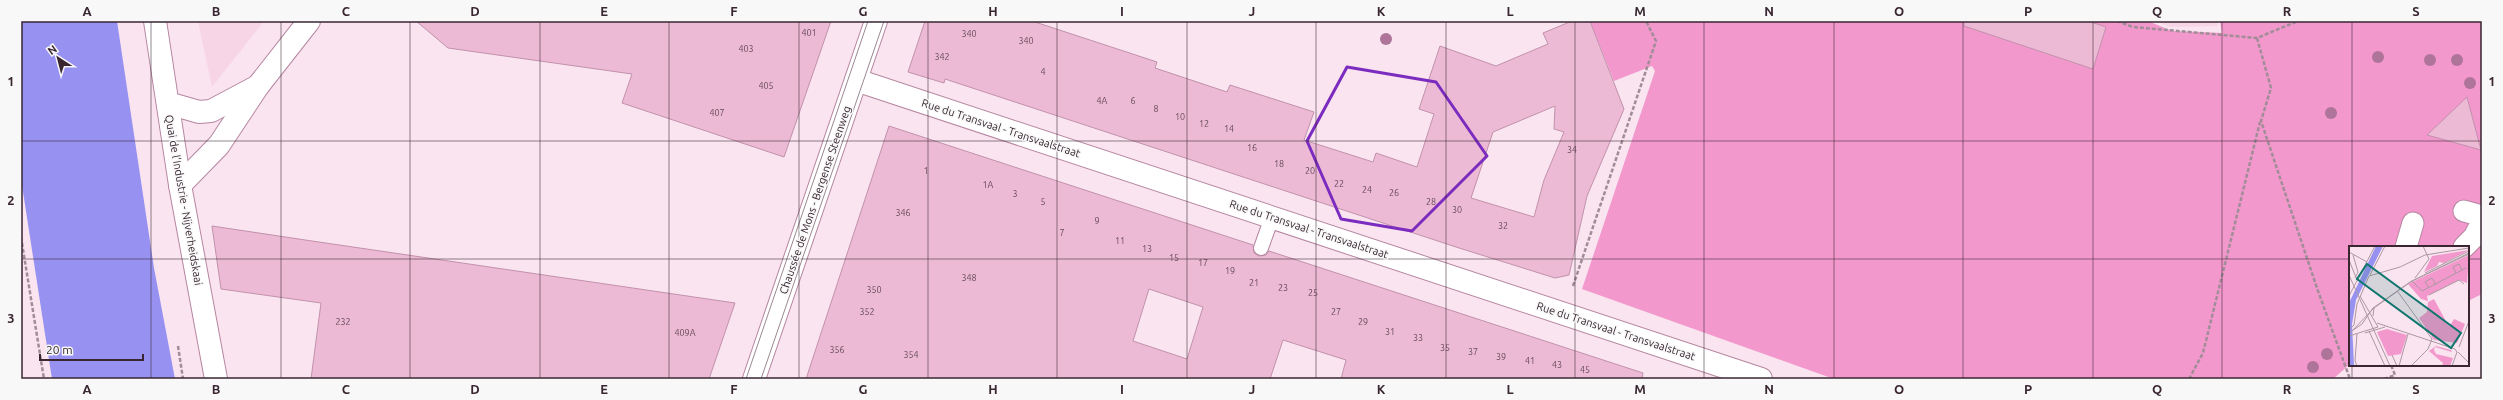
<svg xmlns="http://www.w3.org/2000/svg" width="2503" height="400" viewBox="0 0 2503 400" font-family="Ubuntu,sans-serif">
<rect width="100%" height="100%" fill="#f9e4ef"/>
<path fill="#f8d4e7" d="M 198,21 L 264,21 L 212,87 Z
M 2156,21 L 2217,21 L 2218,26 L 2170,27 Z"/>
<path fill="#f398cc" d="M 1590,21 L 2148,21 L 2172,31 L 2222,33 L 2220,21 L 2482,21 L 2482,294 L 2468,301 L 2468,247 L 2350,247 L 2350,364 L 2333,379 L 1834,379 L 1582,289 L 1655,71 L 1652,66 L 1614,81 Z"/>
<path fill="#9791f1" d="M 21,21 L 117,21 L 154,268 L 175,379 L 52,379 L 21,179 Z"/>
<path fill="#edbad6" stroke="#c291ac" fill-rule="evenodd" d="M 416,21 L 831,21 L 784,157 L 622,103 L 632,74 L 448,48 Z
M 925,21 L 1032,21 L 1157,62 L 1155,68 L 1227,92 L 1230,85 L 1314,112 L 1304,140 L 1373,162 L 1376,153 L 1417,167 L 1434,114 L 1419,109 L 1440,46 L 1496,66 L 1548,44 L 1543,33 L 1572,21 L 1590,21 L 1624,109 L 1587,196 L 1569,275 L 1555,278 L 1456,247 L 945,79 L 944,83 L 908,72 ZM 1555,106 L 1554,129 L 1564,132 L 1544,180 L 1534,217 L 1471,198 L 1493,132 Z
M 1964,21 L 2088,21 L 2106,27 L 2093,69 L 1964,26 Z
M 2467,97 L 2481,150 L 2427,135 Z
M 889,126 L 1253,245 L 1254,253 L 1259,256 L 1266,255 L 1269,251 L 1643,373 L 1642,379 L 1341,379 L 1346,360 L 1283,340 L 1270,379 L 806,379 ZM 1149,289 L 1203,307 L 1187,359 L 1133,341 Z
M 212,226 L 312,241 L 735,303 L 709,379 L 311,379 L 321,303 L 221,289 Z"/>
<g fill="none" stroke-linecap="round" stroke-linejoin="round">
<g stroke="#b686a1" stroke-width="16">
<path id="service" d="M 1261,248 L 1272,217"/>
</g>
<g stroke="#b686a1" stroke-width="23">
<path id="pedestrian" d="M 2464,211 L 2482,216
M 2406,247 L 2413,223
M 2464,247 L 2474,237 L 2482,222"/>
</g>
<g stroke="#b686a1" stroke-width="24">
<path id="minor" d="M 155,21 L 180,185
M 856,80 L 1761,379
M 168,103 L 199,112 L 211,111 L 258,86"/>
</g>
<g stroke="#b686a1" stroke-width="24">
<path id="secondary" d="M 216,379 L 180,185 L 219,145 L 258,86 L 309,21
M 754,379 L 876,21"/>
</g>
<path stroke="#a18d98" stroke-width="2.5" stroke-dasharray="4 2" stroke-linecap="butt" d="M 2117,21 L 2133,27 L 2257,38 L 2298,21
M 2257,38 L 2271,88 L 2261,121 L 2318,291 L 2350,379
M 21,237 L 44,379
M 1573,286 L 1656,41 L 1646,21
M 178,346 L 183,379
M 2189,379 L 2203,353 L 2260,122
M 2384,379 L 2395,375 L 2391,365"/>
<use href="#service" stroke="#fff" stroke-width="14"/>
<use href="#pedestrian" stroke="#fff" stroke-width="21"/>
<use href="#minor" stroke="#fff" stroke-width="22"/>
<use href="#secondary" stroke="#fff" stroke-width="22"/>
<path stroke="#9b8792" stroke-width="1" d="M 746,379 L 868,21
M 761,379 L 884,21"/>
</g>
<g fill="#ae7499">
<circle cx="1386" cy="39" r="6"/>
<circle cx="2378" cy="57" r="6"/>
<circle cx="2430" cy="60" r="6"/>
<circle cx="2457" cy="60" r="6"/>
<circle cx="2470" cy="83" r="6"/>
<circle cx="2331" cy="113" r="6"/>
<circle cx="2327" cy="354" r="6"/>
<circle cx="2313" cy="367" r="6"/>
</g>
<path fill="none" stroke="#7b2cbf" stroke-width="3" stroke-linejoin="round" d="M 1347,67 L 1436,82 L 1487,156 L 1412,231 L 1341,219 L 1307,141 Z"/>
<path fill="none" stroke="#392631" stroke-width="1" stroke-opacity="0.55" d="M 151,21 L 151,379M 281,21 L 281,379M 410,21 L 410,379M 540,21 L 540,379M 669,21 L 669,379M 799,21 L 799,379M 928,21 L 928,379M 1057,21 L 1057,379M 1187,21 L 1187,379M 1316,21 L 1316,379M 1446,21 L 1446,379M 1575,21 L 1575,379M 1704,21 L 1704,379M 1834,21 L 1834,379M 1963,21 L 1963,379M 2093,21 L 2093,379M 2222,21 L 2222,379M 2352,21 L 2352,247M 21,141 L 2482,141M 21,259 L 2350,259M 2468,259 L 2482,259M 2352,365 L 2352,379"/>
<g text-anchor="middle" dominant-baseline="central" stroke-width="3" stroke-linejoin="round" paint-order="stroke">
<g font-size="9" fill="#664b5a">
<text x="809" y="33">401</text>
<text x="969" y="34">340</text>
<text x="1026" y="41">340</text>
<text x="746" y="49">403</text>
<text x="942" y="57">342</text>
<text x="1043" y="72">4</text>
<text x="766" y="86">405</text>
<text x="1102" y="101">4A</text>
<text x="1133" y="101">6</text>
<text x="1156" y="109">8</text>
<text x="717" y="113">407</text>
<text x="1180" y="117">10</text>
<text x="1204" y="124">12</text>
<text x="1229" y="129">14</text>
<text x="1252" y="148">16</text>
<text x="1572" y="150">34</text>
<text x="1279" y="164">18</text>
<text x="926" y="171">1</text>
<text x="1310" y="171">20</text>
<text x="1339" y="184">22</text>
<text x="988" y="185">1A</text>
<text x="1367" y="190">24</text>
<text x="1394" y="193">26</text>
<text x="1015" y="194">3</text>
<text x="1043" y="202">5</text>
<text x="1431" y="202">28</text>
<text x="1457" y="210">30</text>
<text x="903" y="213">346</text>
<text x="1097" y="221">9</text>
<text x="1503" y="226">32</text>
<text x="1062" y="233">7</text>
<text x="1120" y="241">11</text>
<text x="1147" y="249">13</text>
<text x="1174" y="258">15</text>
<text x="1203" y="263">17</text>
<text x="1230" y="271">19</text>
<text x="969" y="278">348</text>
<text x="1254" y="283">21</text>
<text x="1283" y="288">23</text>
<text x="874" y="290">350</text>
<text x="1313" y="293">25</text>
<text x="867" y="312">352</text>
<text x="1336" y="312">27</text>
<text x="343" y="322">232</text>
<text x="1363" y="322">29</text>
<text x="1390" y="332">31</text>
<text x="685" y="333">409A</text>
<text x="1418" y="338">33</text>
<text x="1445" y="348">35</text>
<text x="837" y="350">356</text>
<text x="1473" y="352">37</text>
<text x="911" y="355">354</text>
<text x="1501" y="357">39</text>
<text x="1530" y="361">41</text>
<text x="1557" y="365">43</text>
<text x="1585" y="370">45</text>
</g>
<g font-size="11" fill="#392631" stroke="#f8f8f8">
<text transform="translate(1001 128) rotate(18)">Rue du Transvaal - Transvaalstraat</text>
<text transform="translate(184 200) rotate(80)">Quai de l'Industrie - Nijverheidskaai</text>
<text transform="translate(815 200) rotate(-71)">Chaussée de Mons - Bergense Steenweg</text>
<text transform="translate(1309 229) rotate(18)">Rue du Transvaal - Transvaalstraat</text>
<text transform="translate(1616 331) rotate(18)">Rue du Transvaal - Transvaalstraat</text>
</g>
</g>
<g transform="translate(2349 246)">
<rect width="120" height="120" fill="#f9e4ef"/>
<path d="M 120,4 L 95,17 L 90,16 L 88,20 L 75,26 L 83,10 ZM 120,9 L 118,37 L 110,34 L 78,50 L 79,55 L 72,53 L 59,38 ZM 85,53 L 99,79 L 101,80 L 105,73 L 116,78 L 108,97 L 85,94 L 70,72 L 78,66 L 79,56 ZM 38,83 L 58,89 L 52,108 L 39,110 L 28,86 ZM 87,100 L 102,104 L 103,106 L 86,101 L 85,104 L 87,108 L 104,112 L 101,120 L 93,120 L 94,117 L 80,105 Z" fill="#f398cc"/>
<path d="M 27,0 L 34,0 L 7,54 L 3,78 L 5,120 L 0,120 L 0,57 Z" fill="#9791f1"/>
<path fill="none" stroke="#ac98a3" stroke-width="1" d="M 0,6 L 18,16M 4,9 L 9,26 L 6,32M 0,14 L 8,34M 76,27 L 120,5M 107,27 L 104,21 L 110,18 L 113,24M 0,29 L 41,120M 21,29 L 36,0M 66,32 L 80,13 L 74,0M 63,35 L 73,45 L 117,22M 80,42 L 76,36 L 83,32 L 87,39M 49,46 L 83,93 L 79,103 L 62,120M 80,49 L 110,34 L 115,38M 0,50 L 26,0M 24,70 L 25,62 L 63,35 L 120,8M 28,77 L 106,103 L 108,106M 0,84 L 5,79 L 8,58 L 20,30 L 51,21 L 76,9 L 120,2M 20,85 L 36,120M 2,86 L 25,62M 0,87 L 13,78 L 24,62 L 61,36 L 120,7M 16,87 L 36,81M 8,88 L 6,115 L 8,120M 0,90 L 29,81 L 11,50M 110,101 L 120,75M 109,106 L 120,117M 43,109 L 48,120M 50,120 L 59,88M 103,120 L 108,106"/>
<path fill="#0f766e" fill-opacity="0.15" stroke="#0f766e" stroke-width="2" d="M 18,18 L 112,87 L 102,102 L 8,33 Z"/>
<rect width="120" height="120" fill="none" stroke="#392631" stroke-width="2"/>
</g>
<rect width="2503" height="400" fill="none" stroke="#f8f8f8" stroke-width="44"/>
<g transform="translate(58 58) rotate(324)" stroke="#f8f8f8" stroke-width="3" paint-order="stroke">
<path d="M0-3L7 15L0 10L-7 15Z" fill="#392631"/>
<text y="-6" font-size="11" font-weight="bold" text-anchor="middle" fill="#392631">N</text>
</g>
<path d="M40 354v6h103v-6" fill="none" stroke="#392631" stroke-width="2"/>
<text x="46" y="354" font-size="12" fill="#392631" stroke="#f8f8f8" stroke-width="3" paint-order="stroke">20 m</text>
<rect x="22" y="22" width="2459" height="356" fill="none" stroke="#392631" stroke-width="1.5"/>
<g font-size="13" text-anchor="middle" font-weight="bold" fill="#392631">
<text x="87" y="16">A</text>
<text x="216" y="16">B</text>
<text x="346" y="16">C</text>
<text x="475" y="16">D</text>
<text x="604" y="16">E</text>
<text x="734" y="16">F</text>
<text x="863" y="16">G</text>
<text x="993" y="16">H</text>
<text x="1122" y="16">I</text>
<text x="1252" y="16">J</text>
<text x="1381" y="16">K</text>
<text x="1510" y="16">L</text>
<text x="1640" y="16">M</text>
<text x="1769" y="16">N</text>
<text x="1899" y="16">O</text>
<text x="2028" y="16">P</text>
<text x="2157" y="16">Q</text>
<text x="2287" y="16">R</text>
<text x="2416" y="16">S</text>
<text x="11" y="86">1</text>
<text x="2492" y="86">1</text>
<text x="11" y="205">2</text>
<text x="2492" y="205">2</text>
<text x="11" y="323">3</text>
<text x="2492" y="323">3</text>
<text x="87" y="394">A</text>
<text x="216" y="394">B</text>
<text x="346" y="394">C</text>
<text x="475" y="394">D</text>
<text x="604" y="394">E</text>
<text x="734" y="394">F</text>
<text x="863" y="394">G</text>
<text x="993" y="394">H</text>
<text x="1122" y="394">I</text>
<text x="1252" y="394">J</text>
<text x="1381" y="394">K</text>
<text x="1510" y="394">L</text>
<text x="1640" y="394">M</text>
<text x="1769" y="394">N</text>
<text x="1899" y="394">O</text>
<text x="2028" y="394">P</text>
<text x="2157" y="394">Q</text>
<text x="2287" y="394">R</text>
<text x="2416" y="394">S</text>
</g>
</svg>
